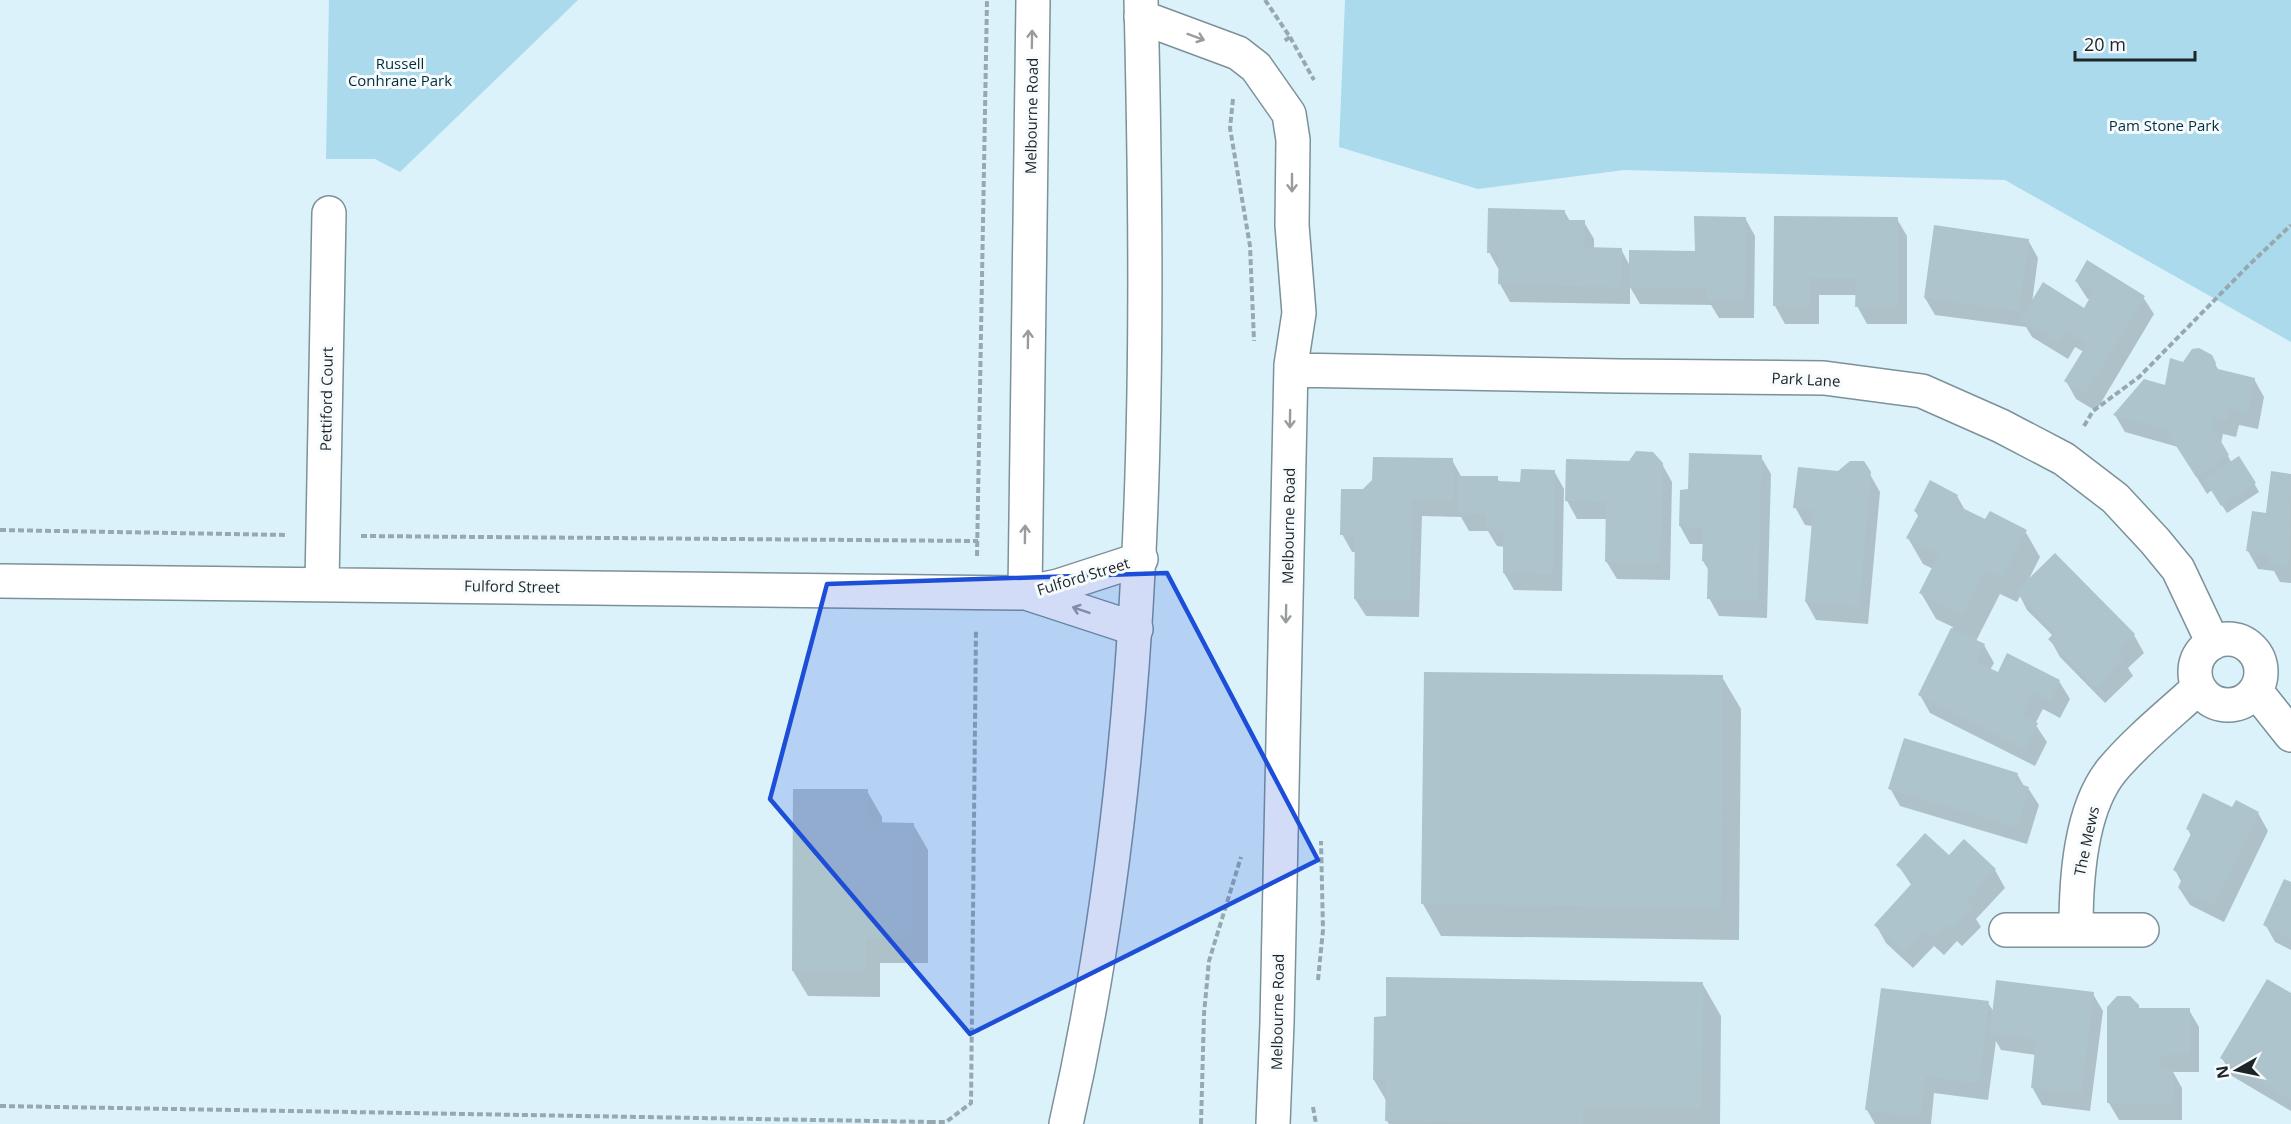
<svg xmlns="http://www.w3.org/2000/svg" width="2291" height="1124" viewBox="0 0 2291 1124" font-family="'Open Sans',sans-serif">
<rect width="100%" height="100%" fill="#dbf2fb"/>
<path fill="#abdaec" d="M 329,0 L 578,0 L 400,172 L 375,159 L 326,159 Z
M 1345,0 L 2291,0 L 2291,342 L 2005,180 L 1624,170 L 1478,189 L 1339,147 Z"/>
<path fill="#0003" d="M 1564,211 L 1570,221 L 1584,222 L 1594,239 L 1594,249 L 1621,249 L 1630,266 L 1696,253 L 1745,218 L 1755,236 L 1754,318 L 1719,318 L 1711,305 L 1640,304 L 1630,287 L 1630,304 L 1510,302 L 1500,284 L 1499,270 L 1489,252 Z
M 1775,218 L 1897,219 L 1907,236 L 1907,324 L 1867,324 L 1857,306 L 1857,295 L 1819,295 L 1819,324 L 1785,324 L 1775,306 Z
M 2028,240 L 2038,258 L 2032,303 L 2084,310 L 2090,300 L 2087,298 L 2076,281 L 2143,297 L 2154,314 L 2096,411 L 2076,399 L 2066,381 L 2084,352 L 2075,347 L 2068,359 L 2032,337 L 2026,327 L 1935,315 L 1925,298 Z
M 2211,356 L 2219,371 L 2254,379 L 2264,397 L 2258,429 L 2239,425 L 2236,437 L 2223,434 L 2221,444 L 2232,463 L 2254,483 L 2259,492 L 2227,513 L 2212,490 L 2207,494 L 2178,447 L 2125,432 L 2115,415 L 2166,387 L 2184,363 Z
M 1761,457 L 1771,474 L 1767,618 L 1719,616 L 1709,598 L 1709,571 L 1703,561 L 1704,544 L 1690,544 L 1680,526 L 1689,491 Z
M 1452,460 L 1462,478 L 1497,478 L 1500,483 L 1521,483 L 1554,471 L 1564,489 L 1562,591 L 1514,590 L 1504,573 L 1505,547 L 1497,546 L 1488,531 L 1469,531 L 1461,517 L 1422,516 L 1419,617 L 1366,616 L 1355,599 L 1356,552 L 1352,552 L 1342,534 L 1364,490 Z
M 1863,462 L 1880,492 L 1868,624 L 1816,620 L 1806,602 L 1813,526 L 1805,525 L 1795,507 L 1838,473 Z
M 1662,464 L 1672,482 L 1670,580 L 1617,579 L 1606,561 L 1607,519 L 1577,519 L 1566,499 Z
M 2273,473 L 2291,475 L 2291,583 L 2280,582 L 2274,571 L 2258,569 L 2248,551 L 2267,514 Z
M 1957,496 L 1966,512 L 1986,521 L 2025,531 L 2040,557 L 2028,581 L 2134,635 L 2144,653 L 2128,668 L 2133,676 L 2105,703 L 2060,657 L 2050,639 L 2053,636 L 2027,610 L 2020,596 L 2017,602 L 2000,594 L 1976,641 L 1984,645 L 1994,663 L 1990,670 L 1999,674 L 2059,681 L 2070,699 L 2060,718 L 2043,709 L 2035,724 L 2047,742 L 2035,766 L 1930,713 L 1920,695 L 1953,627 L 1936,619 L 1921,593 L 1933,569 L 1923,564 L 1908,538 L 1919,517 L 1915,511 Z
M 1722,677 L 1741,709 L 1739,940 L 1441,936 L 1423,904 Z
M 2017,774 L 2024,786 L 2028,788 L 2039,805 L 2027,844 L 1900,806 L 1890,788 Z
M 867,791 L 882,817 L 882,824 L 913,824 L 928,850 L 928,963 L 880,963 L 880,997 L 808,996 L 793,971 Z
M 2233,809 L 2258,813 L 2268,831 L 2224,922 L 2190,905 L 2179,888 L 2182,883 L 2175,870 L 2191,836 L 2188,829 Z
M 1964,841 L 1995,870 L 2005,888 L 1976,919 L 1981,927 L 1962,946 L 1957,941 L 1944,955 L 1934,946 L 1913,968 L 1886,943 L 1876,925 L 1912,886 L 1898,865 L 1949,857 Z
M 2291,884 L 2291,950 L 2275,942 L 2265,924 Z
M 1702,983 L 1721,1016 L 1720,1124 L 1389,1124 L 1387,1121 L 1387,1102 L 1374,1080 L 1387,1018 Z
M 2093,994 L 2103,1011 L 2090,1111 L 2042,1105 L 2032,1087 L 2036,1055 L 2001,1050 L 1996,1041 L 1988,1100 L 1934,1093 L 1931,1124 L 1875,1124 L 1867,1110 L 1988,1003 L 1994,1012 Z
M 2291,995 L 2291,1111 L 2232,1076 L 2222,1058 Z
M 2140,1010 L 2189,1010 L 2199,1027 L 2199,1072 L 2173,1072 L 2182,1088 L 2182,1120 L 2119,1120 L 2109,1103 Z"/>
<path fill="#aec4cc" d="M 1488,208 L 1565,210 L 1565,220 L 1585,220 L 1585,247 L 1622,248 L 1621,287 L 1498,284 L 1499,253 L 1487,253 Z
M 1694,216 L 1746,217 L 1745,301 L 1707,300 L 1707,288 L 1629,287 L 1629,250 L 1695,251 Z
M 1774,216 L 1898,217 L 1898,307 L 1855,307 L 1856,278 L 1810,278 L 1810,307 L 1773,306 Z
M 1934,225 L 2029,239 L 2019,311 L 1924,298 Z
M 2087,260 L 2145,296 L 2085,394 L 2064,381 L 2087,344 L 2065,330 L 2058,342 L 2020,320 L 2043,282 L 2084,308 L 2093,292 L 2075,281 Z
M 2199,348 L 2212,355 L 2216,363 L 2214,368 L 2255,378 L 2248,412 L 2229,408 L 2227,420 L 2213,417 L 2212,426 L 2229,455 L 2196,477 L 2166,430 L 2113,415 L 2144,379 L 2165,385 L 2170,358 L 2183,362 L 2192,349 Z
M 1636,451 L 1653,452 L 1663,463 L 1660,563 L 1605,562 L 1606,502 L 1565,501 L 1566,459 L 1629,461 Z
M 1689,453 L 1762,455 L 1757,600 L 1707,599 L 1708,561 L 1702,561 L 1703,528 L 1679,526 L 1680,490 L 1688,489 Z
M 2239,456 L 2256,483 L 2221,506 L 2204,479 Z
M 1373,457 L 1453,458 L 1453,500 L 1412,499 L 1410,600 L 1354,599 L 1355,535 L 1340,535 L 1341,489 L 1363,489 L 1372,480 Z
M 1850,461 L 1864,461 L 1871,472 L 1859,607 L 1805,602 L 1813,510 L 1793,508 L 1798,467 L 1838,471 Z
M 1521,469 L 1555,470 L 1553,574 L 1503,573 L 1503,530 L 1486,529 L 1486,514 L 1458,513 L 1458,476 L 1498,476 L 1498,481 L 1520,482 Z
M 2271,471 L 2291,474 L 2289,567 L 2269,564 L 2270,555 L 2246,551 L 2252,511 L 2266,513 Z
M 1930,480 L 1958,495 L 1954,504 L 1985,519 L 1990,511 L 2027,530 L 2002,578 L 1985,569 L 1962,615 L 1919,593 L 1939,554 L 1906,538 L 1919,514 L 1914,511 Z
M 2055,553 L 2135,634 L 2117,652 L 2124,657 L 2095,687 L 2048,639 L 2055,632 L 2015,592 Z
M 1951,628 L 1985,644 L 1976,662 L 1998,672 L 2007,653 L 2060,680 L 2050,701 L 2033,692 L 2021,716 L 2038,723 L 2025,749 L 1918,695 Z
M 1424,672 L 1723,675 L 1721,908 L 1421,904 Z
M 1904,738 L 2018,773 L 2015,782 L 2029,787 L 2017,827 L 1888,789 Z
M 793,789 L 868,789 L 867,822 L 914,823 L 914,938 L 866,938 L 866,971 L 792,971 Z
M 2203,793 L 2232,807 L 2236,800 L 2259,812 L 2213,906 L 2178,888 L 2183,876 L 2173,870 L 2192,832 L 2186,829 Z
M 1925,833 L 1949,855 L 1964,839 L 1996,869 L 1966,903 L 1972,908 L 1952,930 L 1946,924 L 1934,938 L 1923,929 L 1903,952 L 1874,925 L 1914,881 L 1896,865 Z
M 2284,879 L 2291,882 L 2291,939 L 2263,925 Z
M 1386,977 L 1703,982 L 1701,1108 L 1583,1107 L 1583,1124 L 1385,1121 L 1386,1080 L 1373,1080 L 1374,1017 L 1386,1016 Z
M 2267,979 L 2291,993 L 2291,1100 L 2220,1058 Z
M 1996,980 L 2094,992 L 2081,1094 L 2031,1088 L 2036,1039 L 1990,1033 Z
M 1881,988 L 1989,1001 L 1979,1083 L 1925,1076 L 1920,1117 L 1865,1110 Z
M 2117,996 L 2130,996 L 2139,1005 L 2139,1008 L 2190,1008 L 2190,1054 L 2161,1055 L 2160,1069 L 2173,1069 L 2173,1103 L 2107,1103 L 2107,1007 Z"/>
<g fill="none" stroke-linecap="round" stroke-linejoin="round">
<g stroke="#7c9199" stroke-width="36">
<path id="minor" d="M 1141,17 L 1238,53 L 1256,67 L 1289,114 L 1293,140 L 1292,225 L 1299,313 L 1291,365 L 1277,1023 L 1273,1124
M 1291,370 L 1619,376 L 1824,378 L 1922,391 L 2001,426 L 2064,459 L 2115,498 L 2155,541 L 2178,569 L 2213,643
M 0,581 L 1025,593 L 1058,586 L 1141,559
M 322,584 L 329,213
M 1025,593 L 1033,0
M 1026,593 L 1136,629
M2195 672a33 33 0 1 1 66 0a33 33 0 1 1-66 0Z
M 2256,691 L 2291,735
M 2076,928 C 2076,880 2080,809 2112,770 C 2137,740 2170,714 2198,688
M 2006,930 L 2142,930"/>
</g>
<g stroke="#7c9199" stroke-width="36">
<path id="secondary" d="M 1066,1124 C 1150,754 1150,377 1141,0"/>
</g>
<path stroke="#97a9b0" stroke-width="4" stroke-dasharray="6 3" stroke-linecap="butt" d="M 1265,0 L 1290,37 L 1283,42
M 1290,37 L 1314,80
M 1233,99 L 1230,128 L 1250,246 L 1254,341
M 2084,426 L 2093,411 L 2139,377 L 2248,266 L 2291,225
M 0,530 L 287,535
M 361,536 L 978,541
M 977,556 L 987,0
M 1318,980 L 1323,930 L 1321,841
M 0,1106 L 932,1122
M 1313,1107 L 1316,1124
M 931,1124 L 932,1122 L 946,1122 L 971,1103 L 976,629
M 1201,1124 L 1204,1014 L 1209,961 L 1241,857"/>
<use href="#minor" stroke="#fff" stroke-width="33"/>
<use href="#secondary" stroke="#fff" stroke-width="33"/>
</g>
<defs><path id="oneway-shaft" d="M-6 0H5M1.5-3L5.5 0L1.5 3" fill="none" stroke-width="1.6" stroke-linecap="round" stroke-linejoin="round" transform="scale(1.5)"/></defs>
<g stroke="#999c9e">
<use href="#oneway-shaft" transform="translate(1196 37) rotate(20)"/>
<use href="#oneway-shaft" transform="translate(1032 39) rotate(-89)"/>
<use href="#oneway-shaft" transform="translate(1292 183) rotate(90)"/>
<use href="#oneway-shaft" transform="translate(1028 339) rotate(-89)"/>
<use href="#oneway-shaft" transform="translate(1290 419) rotate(91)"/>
<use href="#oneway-shaft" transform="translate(1025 534) rotate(-89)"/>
<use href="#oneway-shaft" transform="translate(1081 610) rotate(-161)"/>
<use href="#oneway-shaft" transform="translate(1286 614) rotate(91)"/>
</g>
<path fill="#1d4ed8" fill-opacity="0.2" stroke="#1d4ed8" stroke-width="4.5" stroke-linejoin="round" d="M 1167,573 L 1318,860 L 970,1034 L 770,799 L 827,584 Z"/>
<g text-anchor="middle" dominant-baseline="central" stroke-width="6" stroke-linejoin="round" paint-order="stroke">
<g font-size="15" fill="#002f3c" stroke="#f7fbfd">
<text x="400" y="63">Russell<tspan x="400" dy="17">Conhrane Park</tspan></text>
<text x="2164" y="125">Pam Stone Park</text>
</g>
<g font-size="15" fill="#1c2427" stroke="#f7fbfd">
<text transform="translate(1031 116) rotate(-89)">Melbourne Road</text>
<text transform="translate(1806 379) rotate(3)">Park Lane</text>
<text transform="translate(326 399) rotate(-89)">Pettiford Court</text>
<text transform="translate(1288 526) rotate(-89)">Melbourne Road</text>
<text transform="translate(1083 576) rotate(-17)">Fulford Street</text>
<text transform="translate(512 586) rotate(1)">Fulford Street</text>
<text transform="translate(2086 841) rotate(-78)">The Mews</text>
<text transform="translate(1277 1012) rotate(-89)">Melbourne Road</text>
</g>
</g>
<g transform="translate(2237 1070) rotate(261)" stroke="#f7fbfd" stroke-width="4.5" paint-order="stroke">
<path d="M0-4.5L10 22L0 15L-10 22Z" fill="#1c2427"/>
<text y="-9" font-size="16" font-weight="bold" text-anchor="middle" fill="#1c2427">N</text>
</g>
<path d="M2075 51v9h120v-9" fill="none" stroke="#1c2427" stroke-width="3"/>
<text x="2084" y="51" font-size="18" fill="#1c2427" stroke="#f7fbfd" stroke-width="4.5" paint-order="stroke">20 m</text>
</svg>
